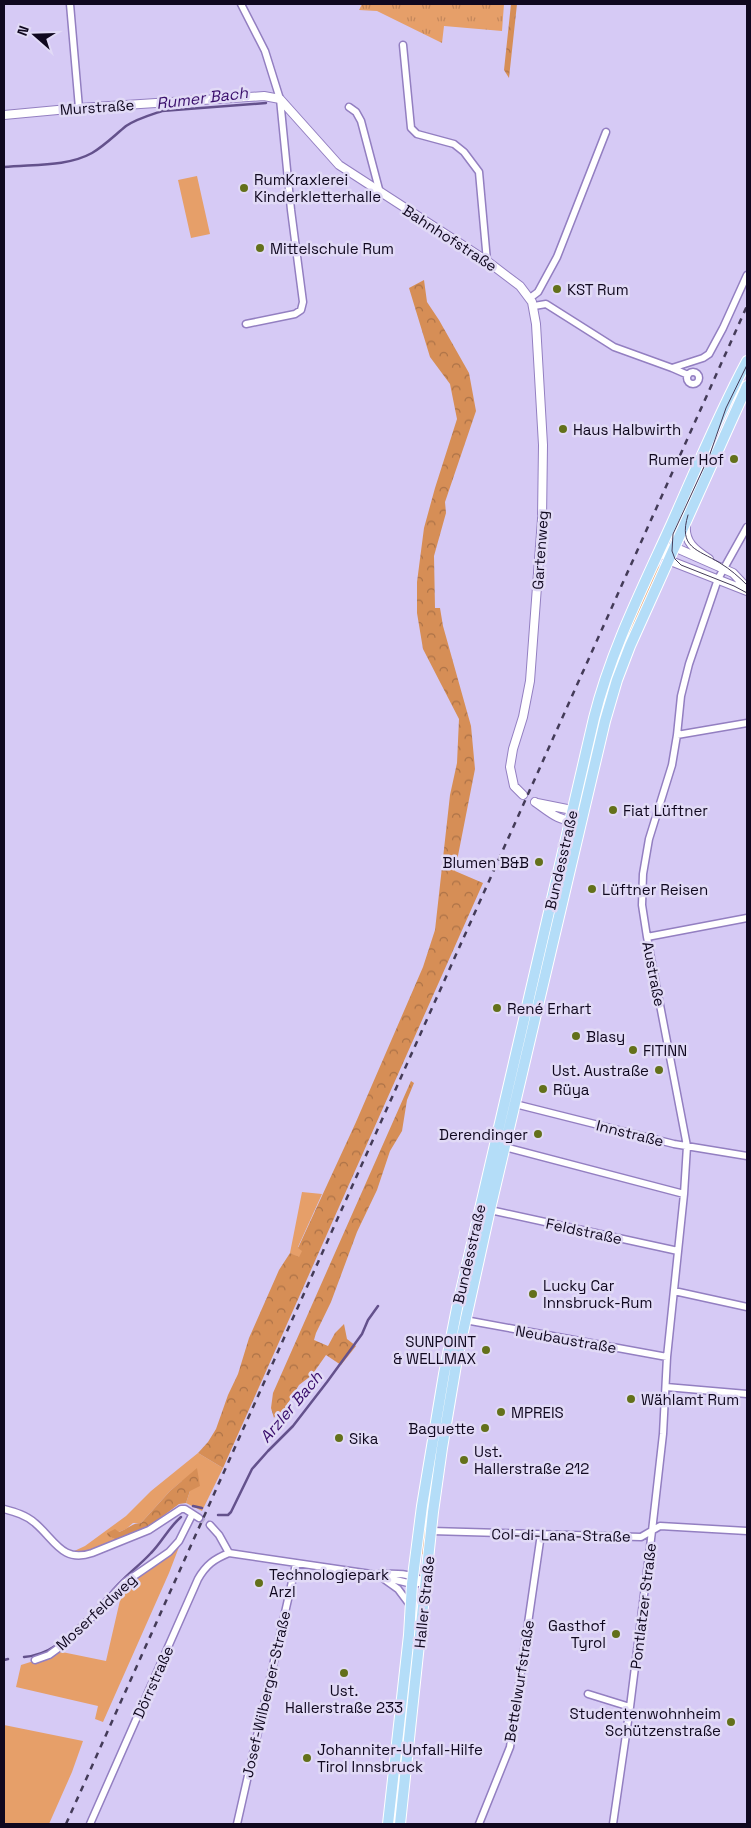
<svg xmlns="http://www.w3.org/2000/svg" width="751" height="1828" viewBox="0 0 751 1828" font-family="'Space Grotesk',sans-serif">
<defs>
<pattern id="forest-crowns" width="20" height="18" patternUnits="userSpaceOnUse" patternTransform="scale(1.25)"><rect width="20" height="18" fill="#d68e56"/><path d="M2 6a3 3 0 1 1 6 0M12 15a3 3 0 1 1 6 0" fill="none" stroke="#ac7247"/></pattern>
<pattern id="park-tufts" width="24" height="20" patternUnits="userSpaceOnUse" patternTransform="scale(1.25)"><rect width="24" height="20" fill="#e69f69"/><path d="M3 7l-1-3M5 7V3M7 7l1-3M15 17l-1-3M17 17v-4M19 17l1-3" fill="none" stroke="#c4875b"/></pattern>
</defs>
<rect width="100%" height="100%" fill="#d6caf5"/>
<path fill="#e69f69" d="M 197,176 L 210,234 L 191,238 L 178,180 Z
M 661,564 L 626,642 L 611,684 L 582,798 L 579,797 L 606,687 L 625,638 L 655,570 Z
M 302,1192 L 322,1194 L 298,1247 L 303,1251 L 299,1258 L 290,1253 Z
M 487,1201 L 456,1343 L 424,1555 L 422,1554 C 433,1435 457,1317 487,1201 Z
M 198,1453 L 223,1468 L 202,1511 L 186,1503 L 190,1491 L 182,1481 L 170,1491 L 141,1523 L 133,1523 L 126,1529 L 109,1536 L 117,1540 L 87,1552 L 70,1553 L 85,1546 L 126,1516 L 151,1491 Z
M 179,1541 L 179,1547 L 169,1573 L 103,1722 L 95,1719 L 98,1706 L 16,1687 L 21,1665 L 62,1652 L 106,1661 L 124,1583 Z
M 409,1665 L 412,1665 L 395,1824 L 392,1824 Z
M 4,1725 L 83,1741 L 72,1772 L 49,1824 L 4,1824 Z"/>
<path fill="url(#forest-crowns)" d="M 511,4 L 517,4 L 509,78 L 504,70 Z
M 424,280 L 427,302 L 439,320 L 469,373 L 476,411 L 445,502 L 446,513 L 434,556 L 435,608 L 440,608 L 443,626 L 471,726 L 475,769 L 455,871 L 483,883 L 223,1468 L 198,1453 L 208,1442 L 216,1429 L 228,1395 L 238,1374 L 249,1338 L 279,1270 L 290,1253 L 299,1257 L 302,1251 L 298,1248 L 356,1122 L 423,967 L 435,930 L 450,795 L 457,763 L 459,719 L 423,649 L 417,613 L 417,582 L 424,528 L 435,488 L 457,419 L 450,384 L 430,357 L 409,288 Z
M 411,1081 L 414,1083 L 407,1100 L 402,1131 L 390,1151 L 377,1190 L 357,1232 L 331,1302 L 316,1333 L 314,1340 L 328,1346 L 335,1333 L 344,1324 L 347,1339 L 356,1346 L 341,1365 L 326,1355 L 312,1375 L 299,1385 L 282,1413 L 278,1411 L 274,1418 L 271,1408 L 273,1393 Z
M 197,1468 L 200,1486 L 190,1491 L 186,1503 L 179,1504 L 147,1528 L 117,1540 L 108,1536 L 107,1533 L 115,1529 L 119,1532 C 128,1529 132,1523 141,1523 L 170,1491 Z"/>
<path fill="url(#park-tufts)" d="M 362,4 L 504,4 L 502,31 L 444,26 L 442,43 L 377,11 L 359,10 Z"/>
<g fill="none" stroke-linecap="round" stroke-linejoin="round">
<path stroke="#64518c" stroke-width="2.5" d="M 4,167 C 32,164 67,167 92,153 C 104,146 115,135 126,126 C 136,119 150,115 162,111 L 266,103
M 193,1506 L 202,1508
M 218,1515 L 228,1515 L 231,1512 L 252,1469 L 268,1451 L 293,1426 L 327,1382 L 362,1334 L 368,1320 L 378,1306
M 109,1595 C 121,1579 137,1568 151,1553 C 162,1542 169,1527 181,1517
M 24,1657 C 56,1654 71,1632 93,1611
M 4,1660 L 8,1659"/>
<path stroke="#b8add5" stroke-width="6" stroke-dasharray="6 3" stroke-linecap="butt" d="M 199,1518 L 210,1525"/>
<g stroke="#937fc1" stroke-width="9">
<path id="minor" d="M 70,4 L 79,108
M 241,4 L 265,51 L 280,99 L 291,210 L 303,302 L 301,310 L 295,314 L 246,324
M 403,45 L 411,128 L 417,134 L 454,144 L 464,152 L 479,172 L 487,261
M 349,107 L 356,112 L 361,121 L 380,193
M 530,298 L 538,292 L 557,257 L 606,132
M 534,306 L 546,304 L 614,347 L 672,368 L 703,358 L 709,354 L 723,328 L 747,275
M 672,368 L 688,375
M687 378a6 6 0 1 1 12 0a6 6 0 1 1-12 0Z
M 677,735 L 747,723
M 647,937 L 747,918
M 515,1104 L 674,1144 L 747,1156
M 505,1147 L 684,1194
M 490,1210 L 678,1251
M 674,1291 L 747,1307
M 465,1320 L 667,1357
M 666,1387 L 747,1394
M 4,1509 C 15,1512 26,1515 35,1523 C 55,1540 62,1563 92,1553 L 149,1530 L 181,1509 L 185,1509 L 199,1518
M 210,1525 L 219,1535 L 229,1553
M 431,1531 L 641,1537 L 660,1526 L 747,1531
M 379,1574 C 398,1573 408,1573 425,1582
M 384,1579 L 398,1589 L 410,1605
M 35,1660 L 49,1655 L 64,1644 L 80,1630 L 124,1583 L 169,1552 L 179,1541 L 192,1515
M 588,1694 L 630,1707
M 90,1824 L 198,1579 C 206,1565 214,1559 229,1553 L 371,1574 L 412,1584 L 425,1582
M 237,1824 L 296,1564
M 479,1824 L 510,1747 L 541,1534
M 613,1824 L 630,1707 L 652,1531 L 663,1434 L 667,1357 L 684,1194 L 687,1146 L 647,937 L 642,905 L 643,874 L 649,839 L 672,765 L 677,735 L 681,696 L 689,664 L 718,579 L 747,527"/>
</g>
<g stroke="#937fc1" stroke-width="10">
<path id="tertiary" d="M 4,115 L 79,108 L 264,96 L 280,99 L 339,165 L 487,261 L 520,286 L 532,302 L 536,324 L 543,445 L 542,519 L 530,681 L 523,717 L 513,749 L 510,767 L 514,786 L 523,795
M 686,524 C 684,542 695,550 709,559
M 747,588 L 733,573 L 724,569 L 674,547 L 660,549 L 668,560 L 747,591
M 535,802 C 547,810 560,823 575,820
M 537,803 L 572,810 L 582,818"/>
</g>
<g stroke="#fff" stroke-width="12">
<path id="primary" d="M 388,1824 L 409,1635 L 412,1584 L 422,1506 L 444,1374 L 457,1308 L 594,718 C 611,650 643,587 672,523 C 696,469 719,413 747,361
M 400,1824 L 433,1512 L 442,1448 L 457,1359 L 491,1205 L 605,721 L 617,680 L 630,646 L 747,386"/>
</g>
<use href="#minor" stroke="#fff" stroke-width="6"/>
<use href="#tertiary" stroke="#fff" stroke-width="8"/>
<use href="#primary" stroke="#b4ddf8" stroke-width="10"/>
<path stroke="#443b58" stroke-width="1" d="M 747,365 L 726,408 L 710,454 L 673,534 L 672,551 L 675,559 L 681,565 L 734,586 L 747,593
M 688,515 C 678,548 697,549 720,563 C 730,569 739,577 747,585"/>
<path stroke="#443b58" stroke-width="2.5" stroke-dasharray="6 6" stroke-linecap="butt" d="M 66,1824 L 747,306"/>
</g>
<g fill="#63701a" stroke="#e1daf6" stroke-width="2">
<circle cx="244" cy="188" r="5"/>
<circle cx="260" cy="248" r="5"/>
<circle cx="557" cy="289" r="5"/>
<circle cx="563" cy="429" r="5"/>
<circle cx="734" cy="459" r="5"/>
<circle cx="613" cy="810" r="5"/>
<circle cx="539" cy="862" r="5"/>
<circle cx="592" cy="889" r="5"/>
<circle cx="497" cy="1008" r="5"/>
<circle cx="576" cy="1036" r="5"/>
<circle cx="633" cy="1050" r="5"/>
<circle cx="659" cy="1070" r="5"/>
<circle cx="543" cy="1089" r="5"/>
<circle cx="538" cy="1134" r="5"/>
<circle cx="533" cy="1294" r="5"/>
<circle cx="486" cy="1350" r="5"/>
<circle cx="631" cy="1399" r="5"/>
<circle cx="501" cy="1412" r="5"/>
<circle cx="485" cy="1428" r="5"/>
<circle cx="339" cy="1438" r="5"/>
<circle cx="464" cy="1460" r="5"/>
<circle cx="259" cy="1583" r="5"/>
<circle cx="616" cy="1634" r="5"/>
<circle cx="344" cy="1673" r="5"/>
<circle cx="731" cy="1722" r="5"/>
<circle cx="307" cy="1758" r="5"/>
</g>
<g text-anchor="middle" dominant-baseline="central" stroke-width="5" stroke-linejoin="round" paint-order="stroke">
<g font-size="15" fill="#10081f" stroke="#e1daf6">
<text transform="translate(97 107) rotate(-4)">Murstraße</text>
<text transform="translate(450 238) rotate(33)">Bahnhofstraße</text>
<text transform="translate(540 550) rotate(-86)">Gartenweg</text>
<text transform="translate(561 860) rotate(-77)">Bundesstraße</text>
<text transform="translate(654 974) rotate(79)">Austraße</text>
<text transform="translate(630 1133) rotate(14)">Innstraße</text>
<text transform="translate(584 1231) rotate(12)">Feldstraße</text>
<text transform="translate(469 1254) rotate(-77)">Bundesstraße</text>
<text transform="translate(566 1339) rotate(10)">Neubaustraße</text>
<text transform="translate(561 1535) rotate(1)">Col-di-Lana-Straße</text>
<text transform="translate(424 1602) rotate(-84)">Haller Straße</text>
<text transform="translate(643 1606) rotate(-83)">Pontlatzer Straße</text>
<text transform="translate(96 1612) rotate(-43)">Moserfeldweg</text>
<text transform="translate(519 1681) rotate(-81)">Bettelwurfstraße</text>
<text transform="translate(153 1682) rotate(-66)">Dörrstraße</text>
<text transform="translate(266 1694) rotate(-77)">Josef-Wilberger-Straße</text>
</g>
<g font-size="15" fill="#10081f" stroke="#e1daf6" text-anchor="start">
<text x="254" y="179">RumKraxlerei<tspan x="254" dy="17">Kinderkletterhalle</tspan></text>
<text x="270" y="248">Mittelschule Rum</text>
<text x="567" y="289">KST Rum</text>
<text x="573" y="429">Haus Halbwirth</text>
<text x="724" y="459" text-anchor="end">Rumer Hof</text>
<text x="623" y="810">Fiat Lüftner</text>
<text x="529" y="862" text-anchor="end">Blumen B&amp;B</text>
<text x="602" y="889">Lüftner Reisen</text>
<text x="507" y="1008">René Erhart</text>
<text x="586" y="1036">Blasy</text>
<text x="643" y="1050">FITINN</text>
<text x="649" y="1070" text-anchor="end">Ust. Austraße</text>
<text x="553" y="1089">Rüya</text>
<text x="528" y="1134" text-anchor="end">Derendinger</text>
<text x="543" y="1285">Lucky Car<tspan x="543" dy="17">Innsbruck-Rum</tspan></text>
<text x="476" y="1341" text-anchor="end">SUNPOINT<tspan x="476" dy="17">&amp; WELLMAX</tspan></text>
<text x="641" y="1399">Wählamt Rum</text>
<text x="511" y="1412">MPREIS</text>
<text x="475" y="1428" text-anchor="end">Baguette</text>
<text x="349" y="1438">Sika</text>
<text x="474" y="1451">Ust.<tspan x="474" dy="17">Hallerstraße 212</tspan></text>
<text x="269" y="1574">Technologiepark<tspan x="269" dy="17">Arzl</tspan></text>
<text x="606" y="1625" text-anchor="end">Gasthof<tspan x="606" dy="17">Tyrol</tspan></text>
<text x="344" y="1690" text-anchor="middle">Ust.<tspan x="344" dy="17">Hallerstraße 233</tspan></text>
<text x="721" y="1713" text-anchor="end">Studentenwohnheim<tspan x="721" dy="17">Schützenstraße</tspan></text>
<text x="317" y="1749">Johanniter-Unfall-Hilfe<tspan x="317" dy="17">Tirol Innsbruck</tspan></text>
</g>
<g font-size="16" font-style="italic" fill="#390e6b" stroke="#e1daf6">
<text transform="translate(202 98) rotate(-7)">Rumer Bach</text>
<text transform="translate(291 1407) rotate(-50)">Arzler Bach</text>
</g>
</g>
<rect width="751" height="1828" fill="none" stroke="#10081f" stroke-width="10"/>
<g transform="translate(35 35) rotate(290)" stroke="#e1daf6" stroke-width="4" paint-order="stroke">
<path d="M0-4L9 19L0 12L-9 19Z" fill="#10081f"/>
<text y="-8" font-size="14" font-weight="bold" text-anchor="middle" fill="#10081f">N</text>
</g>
</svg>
